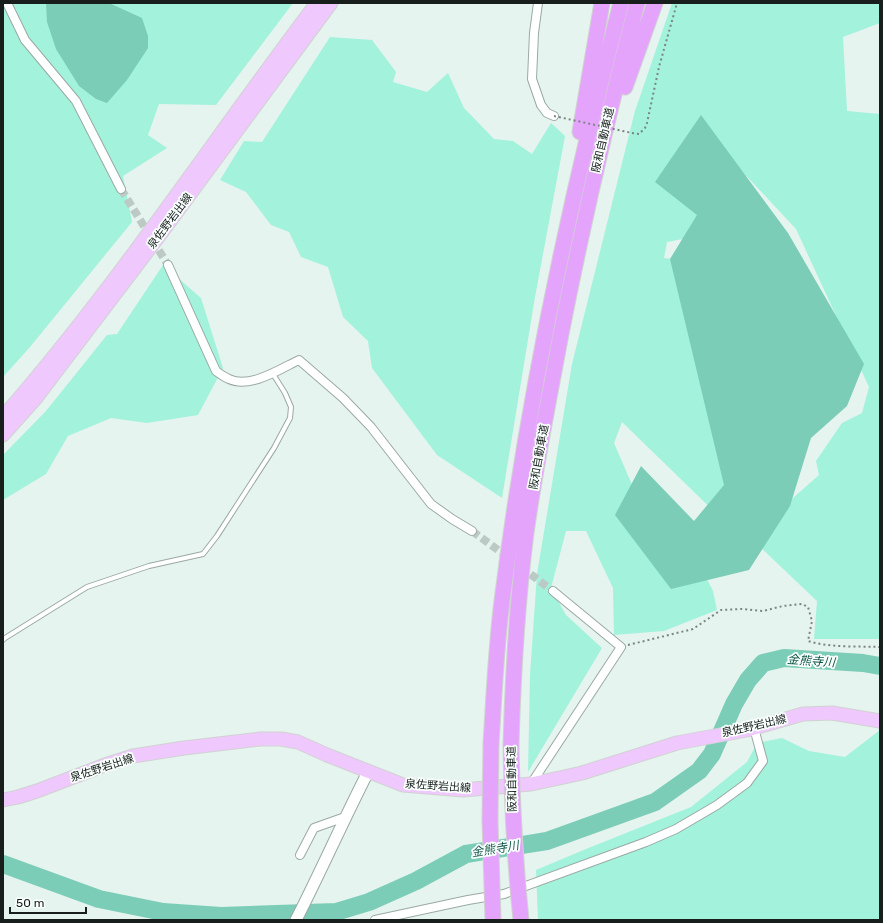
<svg xmlns="http://www.w3.org/2000/svg" width="883" height="923" viewBox="0 0 883 923" font-family="Rubik,'Noto Sans JP',sans-serif">
<rect width="100%" height="100%" fill="#e5f4ef"/>
<path fill="#a2f2dc" d="M 3,3 L 293,3 L 216,105 L 159,104 L 148,135 L 167,148 L 123,176 L 132,222 L 30,347 L 3,377 Z
M 672,3 L 880,3 L 880,23 L 843,37 L 847,111 L 880,114 L 880,639 L 814,639 L 817,601 L 757,544 L 785,505 L 819,475 L 816,461 L 842,423 L 862,413 L 869,387 L 796,229 L 697,123 L 709,208 L 708,234 L 667,242 L 664,258 L 705,263 L 745,348 L 725,522 L 622,422 L 614,443 L 640,503 L 698,561 L 713,591 L 717,610 L 664,631 L 614,635 L 613,588 L 586,531 L 566,531 L 551,588 L 566,615 L 602,648 L 528,772 L 530,675 L 537,574 L 572,364 L 635,111 Z
M 330,37 L 372,40 L 396,72 L 393,82 L 427,92 L 448,73 L 464,108 L 494,139 L 513,141 L 532,154 L 551,123 L 565,136 L 535,297 L 502,498 L 437,455 L 372,368 L 368,341 L 343,317 L 328,267 L 301,257 L 289,232 L 271,225 L 246,192 L 220,180 L 244,141 L 262,142 Z
M 163,265 L 201,298 L 223,368 L 198,415 L 147,423 L 111,418 L 68,436 L 46,474 L 3,500 L 3,455 L 46,411 L 107,335 L 117,334 Z
M 880,730 L 880,920 L 538,920 L 536,870 L 586,849 L 691,807 L 747,762 L 757,743 L 782,738 L 809,751 L 845,757 Z"/>
<path fill="#7ccdb7" d="M 46,3 L 109,3 L 142,18 L 148,36 L 148,48 L 127,80 L 107,103 L 96,99 L 79,86 L 56,49 L 47,22 Z
M 701,115 L 788,233 L 864,364 L 847,406 L 811,438 L 790,506 L 749,570 L 671,589 L 615,515 L 641,466 L 694,521 L 724,485 L 670,259 L 697,215 L 655,182 Z"/>
<g fill="none" stroke-linecap="round" stroke-linejoin="round">
<path stroke="#7ccdb7" stroke-width="18" d="M 3,864 L 99,899 L 163,912 L 221,916 L 336,912 L 369,902 L 416,881 L 466,854 L 547,841 L 655,802 L 699,771 L 712,754 L 734,704 L 748,680 L 763,663 L 784,658 L 863,663 L 880,666"/>
<path stroke="#bcc9c5" stroke-width="8" stroke-dasharray="8 4" stroke-linecap="butt" d="M 121,189 L 168,265
M 472,531 L 509,558
M 521,567 L 553,591"/>
<g stroke="#9ba9a4" stroke-width="6">
<path id="lane" d="M 3,640 L 5,638 L 87,587 L 149,566 L 203,554 L 217,536 L 274,448 L 290,418 L 291,407 L 285,393 L 273,374"/>
</g>
<g stroke="#9ba9a4" stroke-width="10">
<path id="street" d="M 7,3 L 25,40 L 76,101 L 121,189
M 538,3 L 534,33 L 532,79 L 541,105 L 547,113 L 554,116
M 168,265 L 216,371 C 220,374 224,377 229,379 C 250,389 280,369 299,360 L 343,398 L 371,427 L 431,504 L 452,519 L 472,531
M 531,784 L 621,647 L 553,591
M 300,855 L 314,828 L 345,817
M 375,920 L 468,900 L 504,894 L 646,842 L 676,829 L 717,805 L 747,783 L 763,761 L 754,728"/>
</g>
<g stroke="#9ba9a4" stroke-width="13">
<path id="secondary" d="M 296,920 C 321,871 343,821 368,772"/>
</g>
<g stroke="#d1d2d2" stroke-width="15">
<path id="primary" d="M 3,417 C 117,287 212,141 317,3
M 3,435 L 36,398 L 162,232 L 331,3
M 3,800 L 18,797 L 37,791 L 105,765 L 133,756 L 184,748 L 260,739 L 281,739 L 298,742 L 327,755 L 403,785 L 463,790 L 531,784 L 564,777 L 582,773 L 677,743 L 747,730 L 803,714 L 832,713 L 880,721"/>
</g>
<g stroke="#d1d2d2" stroke-width="17">
<path id="highway" d="M 625,87 L 655,3
M 580,132 L 602,3
M 491,744 C 494,696 496,648 502,601 C 527,400 570,198 621,3
M 511,745 C 513,674 517,603 526,533 C 535,468 548,404 560,339 C 582,226 608,114 637,3"/>
</g>
<path stroke="#7b8582" stroke-width="2" stroke-dasharray="2 3" stroke-linecap="butt" d="M 632,133 L 639,134 L 645,128 L 647,123 L 659,67 L 677,3
M 628,645 L 693,629 L 721,610 L 742,609 L 763,611 L 783,606 L 802,604 L 808,607 L 812,621 L 808,641 C 831,648 857,646 880,647"/>
<use href="#lane" stroke="#fff" stroke-width="4"/>
<use href="#street" stroke="#fff" stroke-width="8"/>
<use href="#secondary" stroke="#fff" stroke-width="11"/>
<use href="#primary" stroke="#efc8fd" stroke-width="13"/>
<use href="#highway" stroke="#e5a4fc" stroke-width="15"/>
<g stroke="#d1d2d2" stroke-width="17" stroke-linecap="butt">
<path id="highway-bridge" d="M 491,744 L 490,820 L 493,920
M 511,745 C 512,803 515,862 521,920"/>
</g>
<path stroke="#7b8582" stroke-width="2" stroke-dasharray="2 3" stroke-linecap="butt" d="M 554,116 L 632,133"/>
<use href="#highway-bridge" stroke="#e5a4fc" stroke-width="15"/>
</g>
<g text-anchor="middle" dominant-baseline="central" stroke-width="3.5" stroke-linejoin="round" paint-order="stroke">
<g font-size="11" fill="#181e1c" stroke="#f9fffd">
<text transform="translate(603 140) rotate(-77)">阪和自動車道</text>
<text transform="translate(170 221) rotate(-53)">泉佐野岩出線</text>
<text transform="translate(539 457) rotate(-80)">阪和自動車道</text>
<text transform="translate(754 726) rotate(-13)">泉佐野岩出線</text>
<text transform="translate(102 768) rotate(-18)">泉佐野岩出線</text>
<text transform="translate(512 779) rotate(-91)">阪和自動車道</text>
<text transform="translate(438 786) rotate(4)">泉佐野岩出線</text>
</g>
<g font-size="12" font-style="italic" fill="#115547" stroke="#f9fffd">
<text transform="translate(811 661) rotate(4)">金熊寺川</text>
<text transform="translate(495 849) rotate(-9)">金熊寺川</text>
</g>
</g>
<rect width="883" height="923" fill="none" stroke="#181e1c" stroke-width="8"/>
<path d="M10 907v6h76v-6" fill="none" stroke="#181e1c" stroke-width="2"/>
<text x="16" y="907" font-size="12" fill="#181e1c" stroke="#f9fffd" stroke-width="3" paint-order="stroke">50 m</text>
</svg>
